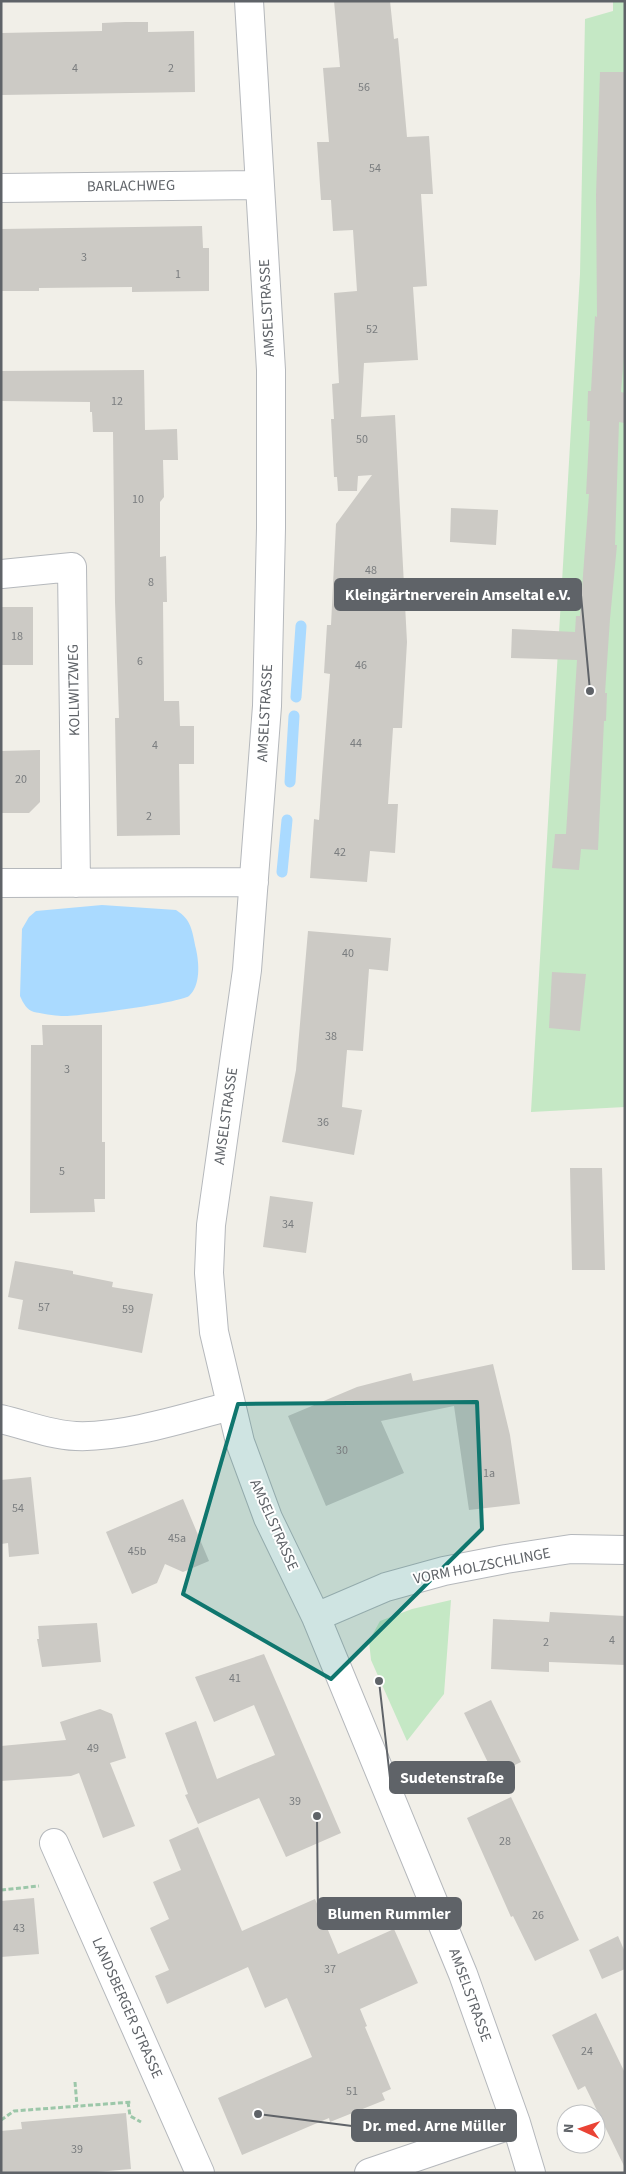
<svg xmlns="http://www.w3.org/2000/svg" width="626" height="2174" viewBox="0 0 626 2174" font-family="'Source Sans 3',sans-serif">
<rect width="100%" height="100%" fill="#f1efe8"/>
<path fill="#c5e8c5" d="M 613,1 L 625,1 L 625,1107 L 531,1112 L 580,274 L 585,19 L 613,11 Z
M 451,1600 L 444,1694 L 407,1741 L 371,1660 L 369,1641 L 380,1621 L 412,1609 Z"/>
<path fill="#aadaff" d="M 102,905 L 176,910 C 192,920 192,931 196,949 C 199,963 201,985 189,996 C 179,1003 76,1017 61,1016 C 56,1016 39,1013 34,1012 C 27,1010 23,1003 20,996 L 22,929 L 29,917 L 36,911 Z"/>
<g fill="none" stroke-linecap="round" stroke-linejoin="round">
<path stroke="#aadaff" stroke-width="11" d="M 296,697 L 301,626
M 290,782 L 294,716
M 282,872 L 287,820"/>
</g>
<path fill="#cccac5" d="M 334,1 L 390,1 L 394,39 L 398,38 L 407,137 L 429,136 L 433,194 L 421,194 L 427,286 L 413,287 L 418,360 L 364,363 L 361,417 L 395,415 L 407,642 L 402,728 L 393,728 L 388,804 L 398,804 L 395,853 L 370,851 L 367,882 L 310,878 L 314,819 L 319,820 L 322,777 L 330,674 L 324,673 L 327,625 L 331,625 L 336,524 L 372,475 L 358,476 L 357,491 L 338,491 L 337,477 L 334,477 L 331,419 L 334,419 L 332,384 L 339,383 L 334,293 L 357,291 L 353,230 L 333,231 L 331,200 L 321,200 L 317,142 L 329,142 L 323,68 L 340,67 Z
M 125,22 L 148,22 L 148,32 L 194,31 L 195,92 L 1,95 L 1,33 L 102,31 L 102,23 Z
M 600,72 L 625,72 L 625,345 L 621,392 L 625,393 L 625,406 L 624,423 L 619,422 L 615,545 L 617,545 L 610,619 L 605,693 L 607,693 L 606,721 L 604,721 L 598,850 L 581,849 L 579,870 L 552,868 L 555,834 L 566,834 L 577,660 L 511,658 L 512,629 L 575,632 L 576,616 L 580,616 L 589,494 L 586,494 L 590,421 L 587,421 L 588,391 L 591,391 L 595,316 L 597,317 L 596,195 Z
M 202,226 L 203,248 L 209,248 L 209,291 L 132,292 L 132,287 L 39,288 L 39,291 L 1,291 L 1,229 Z
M 144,370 L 145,430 L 177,429 L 178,460 L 163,460 L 164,497 L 160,502 L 160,557 L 166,556 L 167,602 L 163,602 L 164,701 L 179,701 L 180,726 L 194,726 L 194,764 L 179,764 L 180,835 L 117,836 L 115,718 L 119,718 L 115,602 L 113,432 L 93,432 L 92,412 L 90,412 L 90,402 L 1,401 L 1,371 Z
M 451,508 L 498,510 L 496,545 L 450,542 Z
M 1,607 L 33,607 L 33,665 L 1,665 Z
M 40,750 L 40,802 L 29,813 L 1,813 L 1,751 Z
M 308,931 L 391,938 L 388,971 L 369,969 L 363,1051 L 347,1050 L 342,1107 L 362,1110 L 354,1155 L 282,1142 L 296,1070 Z
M 552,972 L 586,974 L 580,1031 L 549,1028 Z
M 42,1025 L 102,1025 L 102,1142 L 105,1142 L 105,1199 L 94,1199 L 95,1212 L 30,1213 L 31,1045 L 43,1045 Z
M 570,1168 L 602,1168 L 605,1270 L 572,1270 Z
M 270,1196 L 313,1202 L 306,1253 L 263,1247 Z
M 15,1261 L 73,1271 L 73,1274 L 113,1282 L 112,1287 L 153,1294 L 142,1353 L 18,1329 L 23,1300 L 8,1297 Z
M 493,1364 L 510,1435 L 520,1504 L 469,1510 L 454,1406 L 381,1421 L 404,1473 L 326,1506 L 288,1416 L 357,1387 L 411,1373 L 413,1381 Z
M 31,1477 L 39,1554 L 9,1557 L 8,1543 L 1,1544 L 1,1480 Z
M 183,1499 L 209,1561 L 183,1572 L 165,1564 L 157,1583 L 132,1594 L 106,1532 Z
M 550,1612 L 625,1616 L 625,1665 L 549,1662 L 549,1672 L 491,1669 L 493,1619 L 549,1622 Z
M 97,1623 L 101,1662 L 42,1667 L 37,1639 L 39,1639 L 38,1626 Z
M 264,1654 L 341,1833 L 286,1857 L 259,1798 L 198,1824 L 185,1795 L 188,1794 L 165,1733 L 196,1721 L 217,1779 L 275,1755 L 254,1705 L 214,1722 L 195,1677 Z
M 491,1700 L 521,1762 L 494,1775 L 464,1713 Z
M 100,1709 L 112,1714 L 126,1758 L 110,1763 L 135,1826 L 103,1838 L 79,1773 L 71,1776 L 1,1781 L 1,1746 L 66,1740 L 60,1722 Z
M 511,1797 L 579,1940 L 535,1961 L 513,1916 L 511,1917 L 467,1818 Z
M 198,1827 L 242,1931 L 315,1899 L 338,1954 L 394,1929 L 418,1983 L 360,2009 L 367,2026 L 365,2027 L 391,2089 L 382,2093 L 385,2100 L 330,2122 L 329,2118 L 242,2155 L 218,2098 L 312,2057 L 287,1998 L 265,2008 L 248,1967 L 167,2004 L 155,1976 L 169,1970 L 150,1928 L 169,1919 L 153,1882 L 181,1870 L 169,1840 Z
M 34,1898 L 39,1954 L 1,1957 L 1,1901 Z
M 618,1936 L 625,1952 L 625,1969 L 602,1979 L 589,1950 Z
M 596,2013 L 625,2073 L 625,2168 L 585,2086 L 578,2090 L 552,2035 Z
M 126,2113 L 131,2169 L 85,2173 L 1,2173 L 1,2131 L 22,2129 L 21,2122 Z"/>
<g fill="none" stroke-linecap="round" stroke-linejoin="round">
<g stroke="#b5b8bc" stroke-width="30">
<path id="street" d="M 249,1 L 271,370 L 271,528 L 267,706 L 247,970 L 211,1225 L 209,1273 L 214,1332 L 240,1442 L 268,1518 L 316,1617 L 463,1974 L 516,2123 L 531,2173
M 1,188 L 260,185
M 2,574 L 72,567 L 76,883
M 1,883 L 254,882
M 1,1419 C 26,1425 51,1435 76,1436 C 122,1438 185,1418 230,1406
M 316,1617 L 386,1587 L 444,1571 L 506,1559 L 571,1549 L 625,1550
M 54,1843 L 200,2173
M 369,2173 L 516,2123"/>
</g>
<path stroke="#9cc7a9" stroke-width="3" stroke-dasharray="5 2.5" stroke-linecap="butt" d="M 1,1890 L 39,1886
M 75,2082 L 77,2106
M 128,2102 L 130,2116 L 141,2122
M 1,2120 L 14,2111 L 132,2102"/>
<use href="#street" stroke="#fff" stroke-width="28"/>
</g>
<path fill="#0f766e" fill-opacity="0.2" stroke="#0f766e" stroke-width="4" stroke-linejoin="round" d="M 477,1402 L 482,1529 L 331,1679 L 183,1594 L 238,1404 Z"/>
<g text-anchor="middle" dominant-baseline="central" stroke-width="4" stroke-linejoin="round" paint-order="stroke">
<g font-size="12" fill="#7a7d7f">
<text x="75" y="68">4</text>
<text x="171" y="68">2</text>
<text x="364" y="87">56</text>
<text x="375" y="168">54</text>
<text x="84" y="257">3</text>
<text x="178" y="274">1</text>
<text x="372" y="329">52</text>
<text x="117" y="401">12</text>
<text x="362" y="439">50</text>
<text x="138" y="499">10</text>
<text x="371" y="570">48</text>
<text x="151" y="582">8</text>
<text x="17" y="636">18</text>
<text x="140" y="661">6</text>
<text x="361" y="665">46</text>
<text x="356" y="743">44</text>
<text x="155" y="745">4</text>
<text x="21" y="779">20</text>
<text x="149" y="816">2</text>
<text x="340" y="852">42</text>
<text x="348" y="953">40</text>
<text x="331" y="1036">38</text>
<text x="67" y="1069">3</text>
<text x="323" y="1122">36</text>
<text x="62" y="1171">5</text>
<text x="288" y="1224">34</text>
<text x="44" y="1307">57</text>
<text x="128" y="1309">59</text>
<text x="342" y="1450">30</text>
<text x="489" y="1473">1a</text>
<text x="18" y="1508">54</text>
<text x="177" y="1538">45a</text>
<text x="137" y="1551">45b</text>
<text x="612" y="1640">4</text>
<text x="546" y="1642">2</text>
<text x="235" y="1678">41</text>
<text x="93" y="1748">49</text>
<text x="295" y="1801">39</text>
<text x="505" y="1841">28</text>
<text x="538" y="1915">26</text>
<text x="19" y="1928">43</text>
<text x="330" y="1969">37</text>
<text x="587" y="2051">24</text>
<text x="352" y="2091">51</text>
<text x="77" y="2149">39</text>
</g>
<g font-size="15" fill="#5f6368" stroke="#fff">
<text transform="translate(131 186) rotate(-1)">BARLACHWEG</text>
<text transform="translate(267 308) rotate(-93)">AMSELSTRASSE</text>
<text transform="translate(74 690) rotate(-91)">KOLLWITZWEG</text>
<text transform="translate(265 713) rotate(-87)">AMSELSTRASSE</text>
<text transform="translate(226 1116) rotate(-82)">AMSELSTRASSE</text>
<text transform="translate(274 1525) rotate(66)">AMSELSTRASSE</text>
<text transform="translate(482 1566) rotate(-11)">VORM HOLZSCHLINGE</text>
<text transform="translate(470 1995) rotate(70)">AMSELSTRASSE</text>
<text transform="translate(127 2008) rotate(66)">LANDSBERGER STRASSE</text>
</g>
</g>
<path fill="none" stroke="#5f6368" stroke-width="2" d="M590 691L581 595M379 1681L390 1778M317 1816L318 1913M258 2114L352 2126"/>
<g fill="#5f6368" stroke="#fff" stroke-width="2">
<circle cx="590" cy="691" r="5"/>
<circle cx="379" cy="1681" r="5"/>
<circle cx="317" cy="1816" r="5"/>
<circle cx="258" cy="2114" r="5"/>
</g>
<g fill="#5f6368" stroke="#5f6368" stroke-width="2">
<rect x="335" y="579" width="246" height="31" rx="5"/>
<rect x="390" y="1762" width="124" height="31" rx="5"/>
<rect x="318" y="1898" width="143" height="31" rx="5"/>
<rect x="352" y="2110" width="164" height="31" rx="5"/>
</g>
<g font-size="16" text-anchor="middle" font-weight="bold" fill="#fff">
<text x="458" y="600">Kleingärtnerverein Amseltal e.V.</text>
<text x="452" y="1783">Sudetenstraße</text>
<text x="389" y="1919">Blumen Rummler</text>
<text x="434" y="2131">Dr. med. Arne Müller</text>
</g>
<rect width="626" height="2174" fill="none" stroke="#5f6368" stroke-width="5"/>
<g transform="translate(581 2129) rotate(273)"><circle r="24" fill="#ffffff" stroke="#bfc1c3"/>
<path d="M0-4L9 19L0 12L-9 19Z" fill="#ea4335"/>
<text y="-8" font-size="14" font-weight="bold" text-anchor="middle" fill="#5f6368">N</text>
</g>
</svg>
